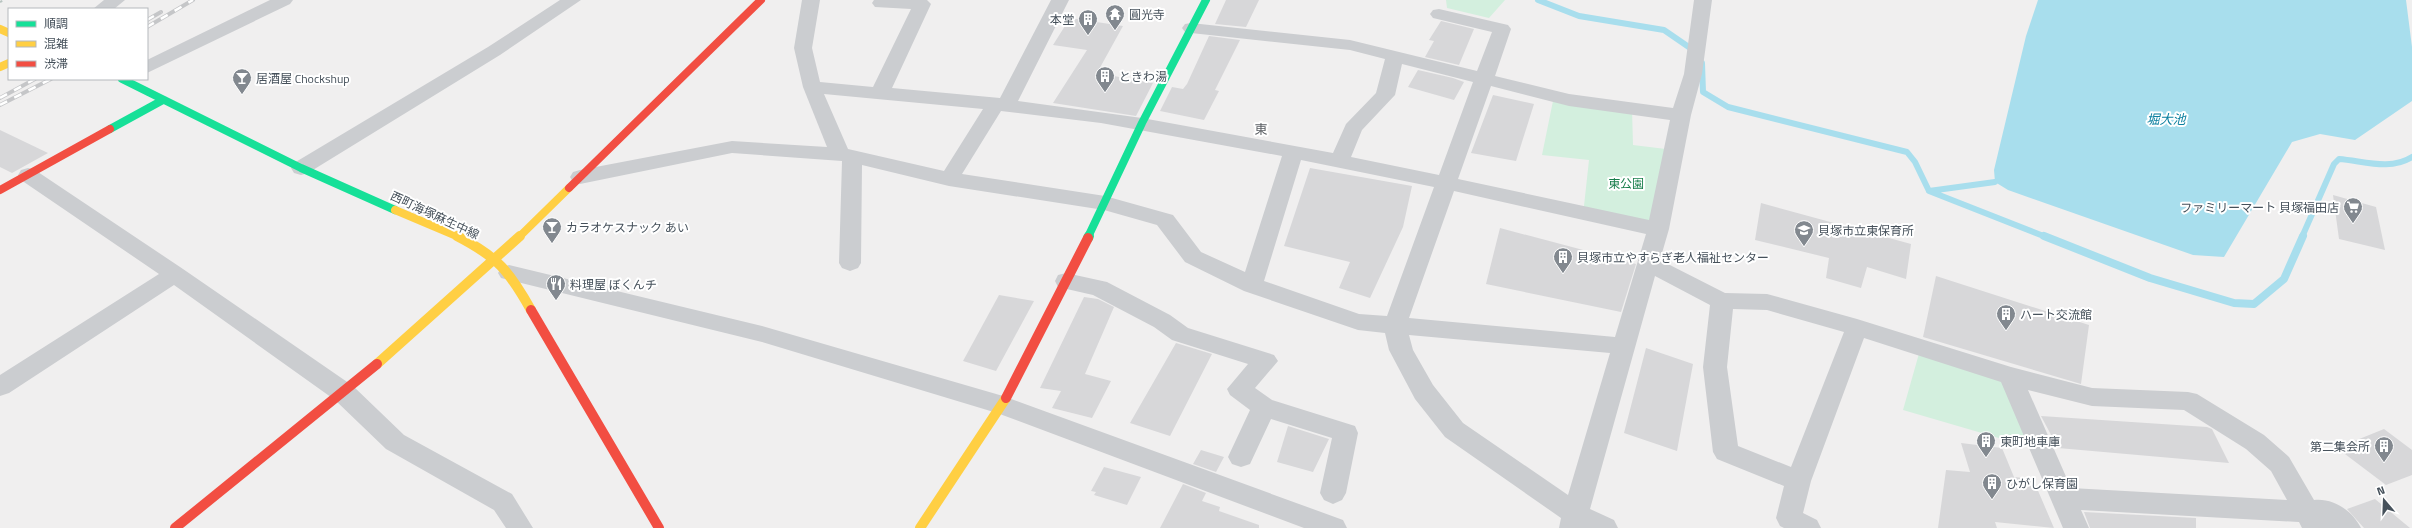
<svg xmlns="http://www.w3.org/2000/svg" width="2412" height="528" viewBox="0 0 2412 528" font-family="'Titillium Web','Noto Sans JP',sans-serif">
<rect width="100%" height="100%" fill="#f0efef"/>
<path fill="#d3efde" d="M 1446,0 L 1505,0 L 1489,18 L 1447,8 Z
M 1554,96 L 1632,109 L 1633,145 L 1674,150 L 1658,229 L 1583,215 L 1589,160 L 1542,155 Z
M 1920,350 L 2010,376 L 2037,449 L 1903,410 Z"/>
<path fill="#a8deed" d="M 2038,0 L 2406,0 L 2412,47 L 2412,101 L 2355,140 L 2320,134 L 2292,142 L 2224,257 L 2193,255 L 2008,190 L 1995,182 L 1994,170 L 2026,36 Z"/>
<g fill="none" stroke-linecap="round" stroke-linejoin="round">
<path stroke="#a8deed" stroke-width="6" d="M 1538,0 L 1579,16 L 1664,30 L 1696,52
M 1702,63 L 1703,92 L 1728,107 L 1907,152 L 1915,162 L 1929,191 L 1995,182
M 1929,191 L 2046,237
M 2302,237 L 2334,164 L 2339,159 C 2364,161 2390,171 2412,157"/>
<path stroke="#a8deed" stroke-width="8" d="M 2044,236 L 2150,278 L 2234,303 L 2254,304 L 2284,279 L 2303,236"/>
</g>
<path fill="#d7d7d9" d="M 1226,0 L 1259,0 L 1246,27 L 1215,24 Z
M 1070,18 L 1123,26 L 1097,73 L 1153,83 L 1136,116 L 1053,103 L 1087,50 L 1053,45 Z
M 1441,21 L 1474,29 L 1459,65 L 1425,57 L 1434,41 L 1429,40 Z
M 1209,36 L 1240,40 L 1215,90 L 1219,91 L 1204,120 L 1160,111 L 1172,87 L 1183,89 L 1187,84 Z
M 1418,70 L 1453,78 L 1464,82 L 1454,100 L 1408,87 Z
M 1493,95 L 1534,104 L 1516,161 L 1471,153 Z
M 0,130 L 48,153 L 12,173 L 0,167 Z
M 1310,168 L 1412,186 L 1403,227 L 1370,298 L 1339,288 L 1350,262 L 1284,246 Z
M 2333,195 L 2376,207 L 2385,250 L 2339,239 Z
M 1761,203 L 1911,244 L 1906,279 L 1867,267 L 1861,288 L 1826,278 L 1829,258 L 1755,240 Z
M 1500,228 L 1636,264 L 1621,312 L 1486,284 Z
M 1936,276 L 2089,325 L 2081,384 L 1923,337 Z
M 999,295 L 1034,301 L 996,371 L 963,361 Z
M 1084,297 L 1098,299 L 1114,307 L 1085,374 L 1111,381 L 1092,418 L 1052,408 L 1061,391 L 1040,388 Z
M 1176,343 L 1212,354 L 1170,436 L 1130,423 Z
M 1646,348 L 1693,364 L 1677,451 L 1624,433 Z
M 2041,416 L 2207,427 L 2212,429 L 2229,463 L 2058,448 Z
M 1288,426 L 1329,439 L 1313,472 L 1277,462 Z
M 2384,429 L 2412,450 L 2412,475 L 2386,485 L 2337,448 Z
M 1961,443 L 2002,448 L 2014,477 L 2033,479 L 2054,528 L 1995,522 L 1997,528 L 1938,528 L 1946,470 L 1970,472 Z
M 1201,450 L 1224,457 L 1216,472 L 1193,464 Z
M 1104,467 L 1141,477 L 1127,505 L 1094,495 L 1096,492 L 1091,491 Z
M 1183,484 L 1206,493 L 1202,501 L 1220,507 L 1219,511 L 1259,525 L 1259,528 L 1160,528 Z
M 2375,499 L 2410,528 L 2364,528 L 2347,509 Z
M 2084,512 L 2196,518 L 2196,528 L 2090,528 Z"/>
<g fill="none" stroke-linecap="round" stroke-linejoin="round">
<path stroke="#b8c4c0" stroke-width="2" stroke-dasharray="2.5 2" stroke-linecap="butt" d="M 0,2 L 4,0"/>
<path fill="#cbcdd0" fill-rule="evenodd" d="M 104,0 L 125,0 L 114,9 L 93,9 Z
M 270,0 L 293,0 L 290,4 L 147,73 L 147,60 Z
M 560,0 L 581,0 L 500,55 L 308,173 L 301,175 L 294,173 L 291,168 L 294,163 L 488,47 Z
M 802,0 L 820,0 L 812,48 L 820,82 L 873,87 L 911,9 L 875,7 L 872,3 L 874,0 L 927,0 L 931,4 L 892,88 L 1000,98 L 1051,0 L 1069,0 L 1018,101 L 1142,118 L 1333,153 L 1346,124 L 1376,93 L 1385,59 L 1350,50 L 1191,33 L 1185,32 L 1182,28 L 1185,24 L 1191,23 L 1350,40 L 1477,71 L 1492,32 L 1433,18 L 1430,14 L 1433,10 L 1439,9 L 1508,25 L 1511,29 L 1495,76 L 1569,94 L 1673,108 L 1684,74 L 1694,0 L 1712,0 L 1702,74 L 1691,115 L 1669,229 L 1660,260 L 1725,293 L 1767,294 L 1857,319 L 2011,367 L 2092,388 L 2188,392 L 2197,394 L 2264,435 L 2289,457 L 2314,500 C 2333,498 2352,510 2361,528 L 2302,528 L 2299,522 L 2081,510 L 2089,528 L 2063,528 L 2001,382 L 1864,338 L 1811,481 L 1803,513 L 1817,520 L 1821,528 L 1784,528 L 1780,526 L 1776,518 L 1784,486 L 1717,459 L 1713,452 L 1703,367 L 1710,305 L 1655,276 L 1590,509 L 1614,520 L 1618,528 L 1559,528 L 1561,518 L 1445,437 L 1415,399 L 1389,350 L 1385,333 L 1358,330 L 1244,291 L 1185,262 L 1157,225 L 1104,210 L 949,186 L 862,165 L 861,263 L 858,268 L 850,271 L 842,268 L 839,263 L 842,161 L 732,153 L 580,184 L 573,182 L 570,177 L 573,172 L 580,170 L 732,141 L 827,147 L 803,87 L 794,48 ZM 1402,64 L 1473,82 L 1439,175 L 1351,157 L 1362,130 L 1395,95 ZM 1491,86 L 1569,106 L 1670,120 L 1649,220 L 1458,179 ZM 824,94 L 983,109 L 944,171 L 848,149 ZM 1001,111 L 1101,123 L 1282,156 L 1245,272 L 1201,252 L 1173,215 L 1105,196 L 962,174 ZM 1301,160 L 1434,187 L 1387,316 L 1359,314 L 1264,281 ZM 1454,191 L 1646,234 L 1615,337 L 1409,318 ZM 1733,309 L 1767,310 L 1844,332 L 1791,467 L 1738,446 L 1727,367 ZM 1409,335 L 1610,353 L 1568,495 L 1463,423 L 1433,385 L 1413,350 ZM 2028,390 L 2092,406 L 2184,410 L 2246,449 L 2271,471 L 2287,500 L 2071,488 Z
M 28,168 L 35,170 L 183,269 L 353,386 L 404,435 L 512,494 L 533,528 L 506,528 L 494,510 L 386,449 L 335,400 L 174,285 L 9,393 L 0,396 L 0,375 L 159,274 L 21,180 L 18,175 L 21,170 Z
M 509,265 L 762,326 L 1003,396 L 1343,520 L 1347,528 L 1304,528 L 997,413 L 762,342 L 501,278 L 498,273 L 501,268 Z
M 1066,273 L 1107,282 L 1170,315 L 1188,328 L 1274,355 L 1278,361 L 1255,388 L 1272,400 L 1355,426 L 1358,433 L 1346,493 L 1342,500 L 1333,504 L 1324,500 L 1320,493 L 1332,438 L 1271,419 L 1250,464 L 1241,467 L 1232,464 L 1228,457 L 1250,410 L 1230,395 L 1227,389 L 1248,364 L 1172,340 L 1154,327 L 1093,295 L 1058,287 L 1055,281 L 1058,275 Z"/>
<path stroke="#16e098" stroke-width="8" d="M 122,79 L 301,168 L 395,210
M 110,129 L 163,100
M 1088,237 L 1142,123 L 1206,0"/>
<path stroke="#16e098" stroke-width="10" d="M 1088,238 L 1089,236"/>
<path stroke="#ffcf43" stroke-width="8" d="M 0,29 L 9,33
M 0,67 L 9,63
M 395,210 L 459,237
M 519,237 L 569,188"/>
<path stroke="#ffcf43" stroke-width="10" d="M 457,236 C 498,257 509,271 531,310
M 377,364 L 520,236
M 920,528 L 1006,398"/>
<path stroke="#f24e42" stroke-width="8" d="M 569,188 L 761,0
M 0,190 L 110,129"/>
<path stroke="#f24e42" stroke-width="10" d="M 531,310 L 659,528
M 1006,398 L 1088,238
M 175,528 L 377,364"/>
<g stroke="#c5c6c8" stroke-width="4">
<path id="rail" d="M 147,20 L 161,12
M 147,27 L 193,0
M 0,98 L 35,79
M 0,105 L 51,79"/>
</g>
<use href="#rail" stroke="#fff" stroke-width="2.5" stroke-dasharray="8" stroke-linecap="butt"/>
</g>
<defs>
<g id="temple-pin" transform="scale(1)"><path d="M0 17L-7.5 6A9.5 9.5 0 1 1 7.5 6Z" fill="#82888f" stroke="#fff"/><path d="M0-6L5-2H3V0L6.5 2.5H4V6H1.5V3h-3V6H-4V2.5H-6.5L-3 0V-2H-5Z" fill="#fff"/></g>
<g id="building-pin" transform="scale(1)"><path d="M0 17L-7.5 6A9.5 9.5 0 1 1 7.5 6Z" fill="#82888f" stroke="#fff"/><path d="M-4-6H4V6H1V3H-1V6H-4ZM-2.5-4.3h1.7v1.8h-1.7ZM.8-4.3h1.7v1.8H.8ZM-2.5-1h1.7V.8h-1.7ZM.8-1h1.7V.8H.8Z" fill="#fff"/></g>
<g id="bar-pin" transform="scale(1)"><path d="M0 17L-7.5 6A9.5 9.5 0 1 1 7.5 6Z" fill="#82888f" stroke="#fff"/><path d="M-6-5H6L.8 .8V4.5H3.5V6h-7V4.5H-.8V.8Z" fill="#fff"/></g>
<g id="supermarket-pin" transform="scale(1)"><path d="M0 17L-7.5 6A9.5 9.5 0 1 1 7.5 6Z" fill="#82888f" stroke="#fff"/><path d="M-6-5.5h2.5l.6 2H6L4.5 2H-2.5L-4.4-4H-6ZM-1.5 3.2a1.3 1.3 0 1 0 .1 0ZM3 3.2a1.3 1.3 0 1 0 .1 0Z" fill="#fff"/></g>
<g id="school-pin" transform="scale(1)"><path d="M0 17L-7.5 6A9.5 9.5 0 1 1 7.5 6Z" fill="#82888f" stroke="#fff"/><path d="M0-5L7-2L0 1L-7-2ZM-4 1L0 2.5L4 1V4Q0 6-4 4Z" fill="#fff"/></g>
<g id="restaurant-pin" transform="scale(1)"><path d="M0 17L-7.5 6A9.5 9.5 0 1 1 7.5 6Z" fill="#82888f" stroke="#fff"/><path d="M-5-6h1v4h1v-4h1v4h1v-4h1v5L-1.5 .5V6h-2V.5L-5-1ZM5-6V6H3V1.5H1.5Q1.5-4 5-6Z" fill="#fff"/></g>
</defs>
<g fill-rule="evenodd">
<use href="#temple-pin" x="1115" y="14"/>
<use href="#building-pin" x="1088" y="19"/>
<use href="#building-pin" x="1105" y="76"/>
<use href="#bar-pin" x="242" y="78"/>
<use href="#supermarket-pin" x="2353" y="207"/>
<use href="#bar-pin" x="552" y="227"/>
<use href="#school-pin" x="1804" y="230"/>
<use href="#building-pin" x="1563" y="257"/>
<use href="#restaurant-pin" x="556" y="284"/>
<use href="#building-pin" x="2006" y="314"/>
<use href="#building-pin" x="1986" y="441"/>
<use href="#building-pin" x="2384" y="446"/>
<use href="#building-pin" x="1992" y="483"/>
</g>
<g text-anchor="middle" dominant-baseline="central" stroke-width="4" stroke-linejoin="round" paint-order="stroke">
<g font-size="12" fill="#46515b" stroke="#fff" text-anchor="start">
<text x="1129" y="14">圓光寺</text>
<text x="1074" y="19" text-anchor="end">本堂</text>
<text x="1119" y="76">ときわ湯</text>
<text x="256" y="78">居酒屋 Chockshup</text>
<text x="2339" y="207" text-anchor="end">ファミリーマート 貝塚福田店</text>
<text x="566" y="227">カラオケスナック あい</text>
<text x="1818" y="230">貝塚市立東保育所</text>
<text x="1577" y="257">貝塚市立やすらぎ老人福祉センター</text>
<text x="570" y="284">料理屋 ぼくんチ</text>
<text x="2020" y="314">ハート交流館</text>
<text x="2000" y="441">東町地車庫</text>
<text x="2370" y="446" text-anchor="end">第二集会所</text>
<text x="2006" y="483">ひがし保育園</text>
</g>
<g font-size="12" fill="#177d4a" stroke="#fff">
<text x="1626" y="183">東公園</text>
</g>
<g font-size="12" fill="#46515b" stroke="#fff">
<text transform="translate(435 215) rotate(25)">西町海塚麻生中線</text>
</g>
<g font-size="13" font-style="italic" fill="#0c80a0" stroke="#fff">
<text x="2166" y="119">堀大池</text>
</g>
<g font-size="13" fill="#5a5e63" stroke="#fff">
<text x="1261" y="129">東</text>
</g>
</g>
<rect x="8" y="8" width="140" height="72" fill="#ffffff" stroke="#b5b9bd"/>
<rect x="16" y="21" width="20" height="6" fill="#16e098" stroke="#b5b9bd"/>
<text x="44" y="28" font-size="12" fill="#46515b">順調</text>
<rect x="16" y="41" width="20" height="6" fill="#ffcf43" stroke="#b5b9bd"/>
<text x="44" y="48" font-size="12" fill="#46515b">混雑</text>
<rect x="16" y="61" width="20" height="6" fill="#f24e42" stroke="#b5b9bd"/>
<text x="44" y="68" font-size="12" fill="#46515b">渋滞</text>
<g transform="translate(2384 500) rotate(341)" stroke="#ffffff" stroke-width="3" paint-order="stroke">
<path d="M0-3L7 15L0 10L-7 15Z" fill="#46515b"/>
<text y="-6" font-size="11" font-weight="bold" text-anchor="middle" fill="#46515b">N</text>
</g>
</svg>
